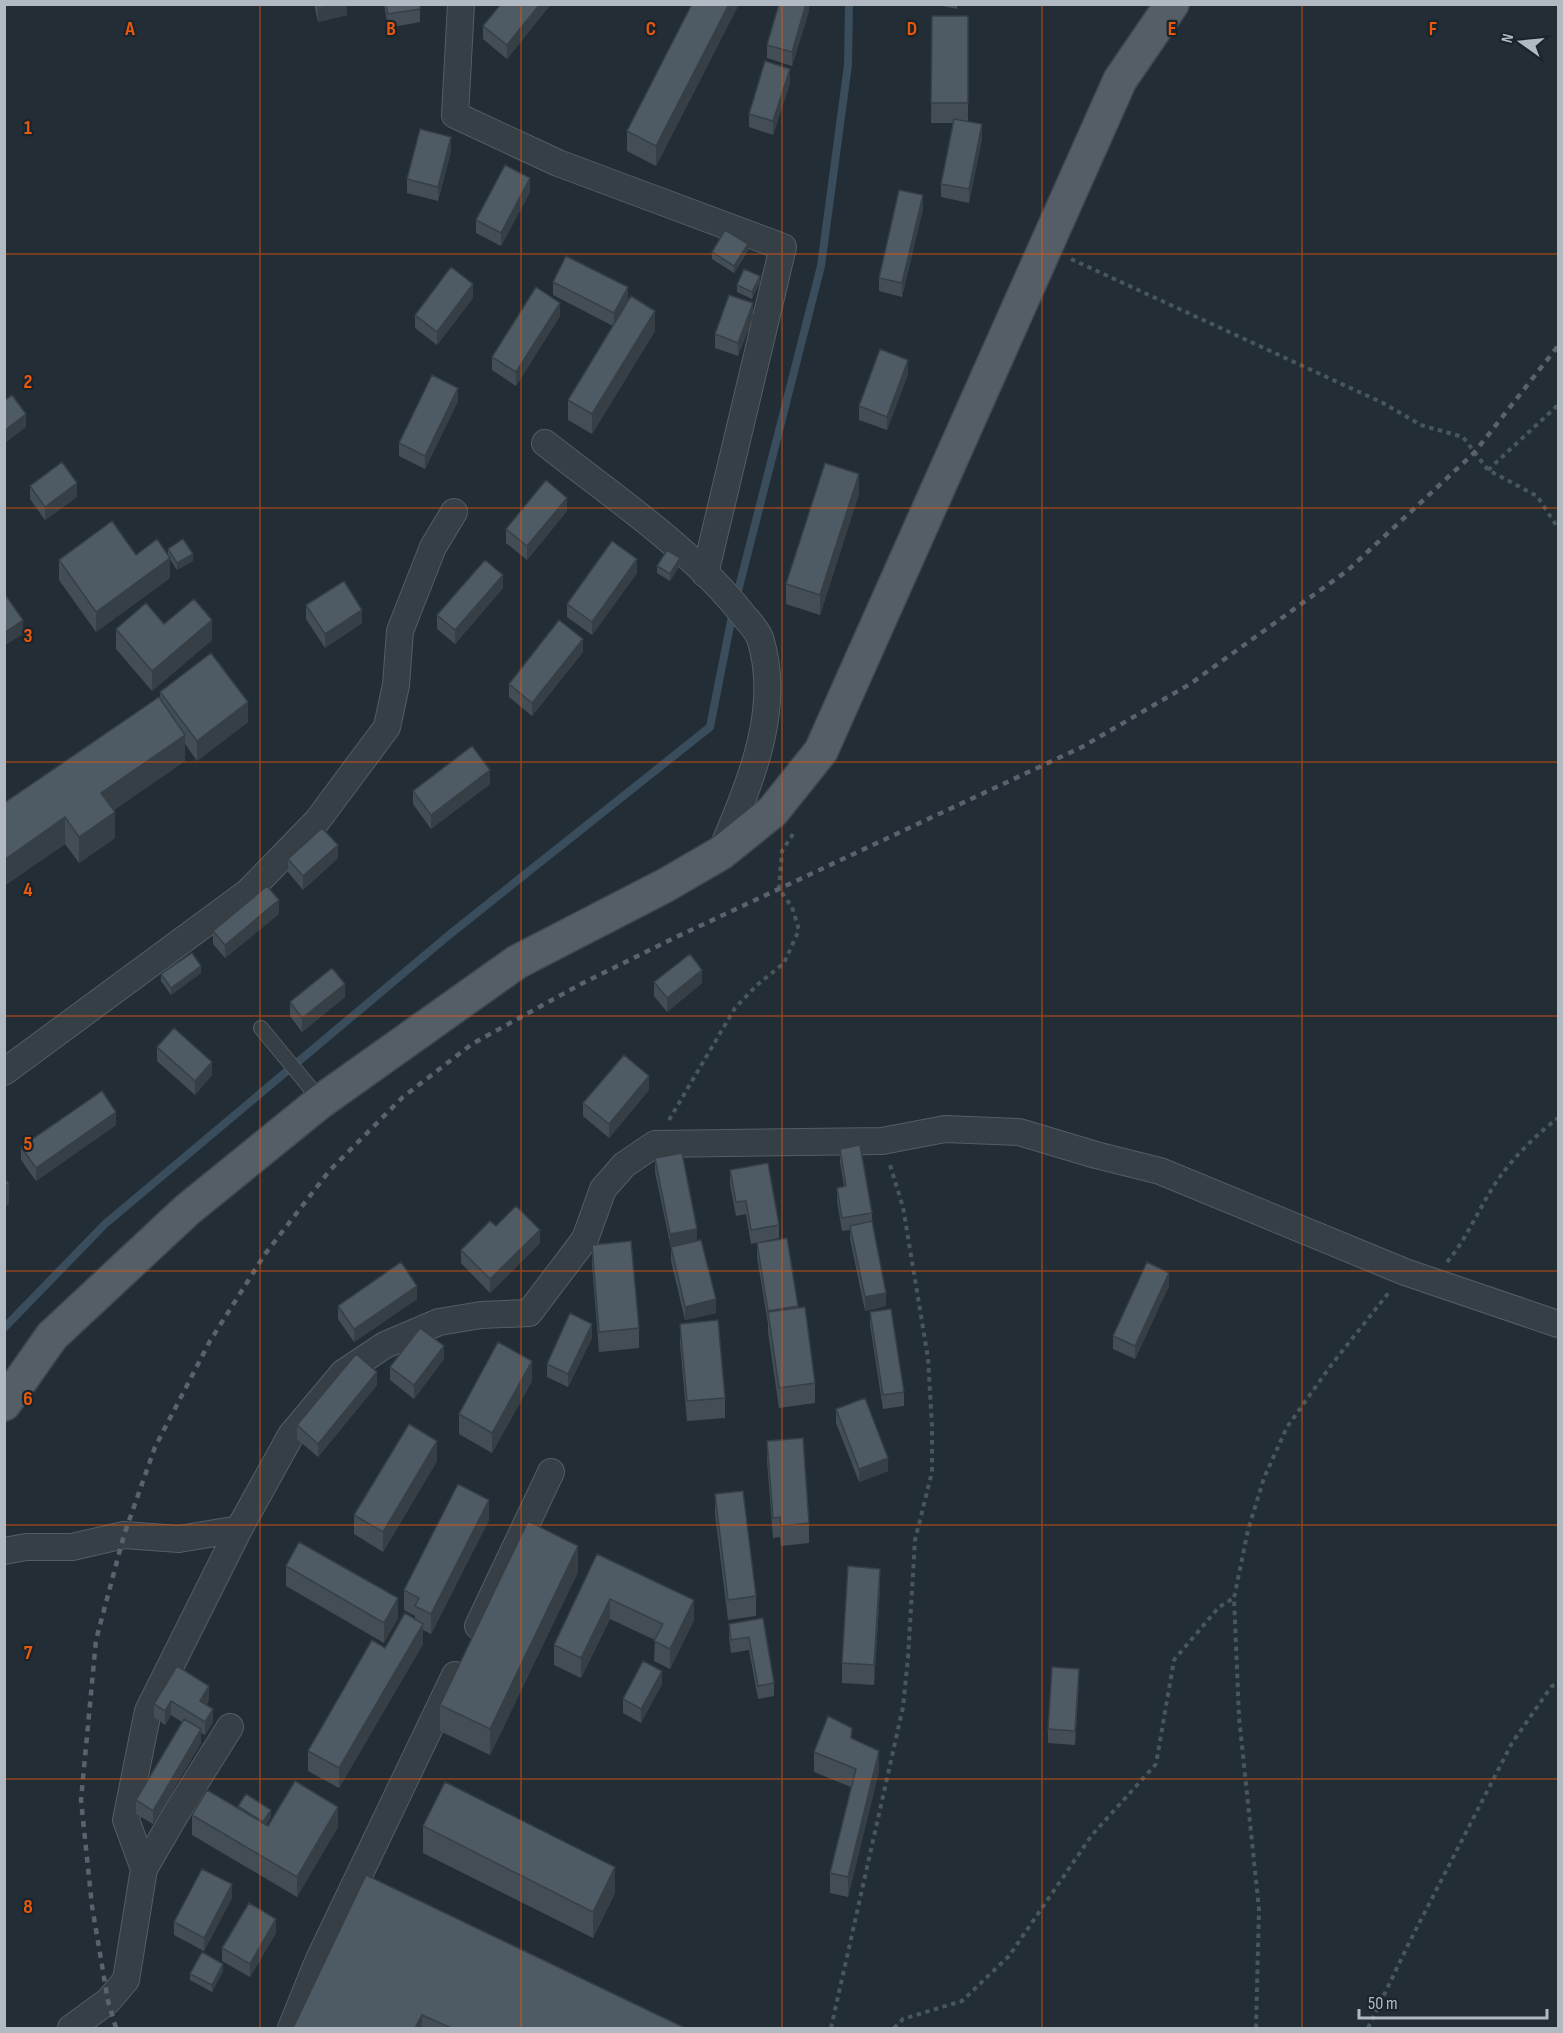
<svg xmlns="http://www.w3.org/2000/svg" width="1563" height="2033" viewBox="0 0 1563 2033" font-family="'Sofia Sans Condensed',sans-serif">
<rect width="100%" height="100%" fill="#232d35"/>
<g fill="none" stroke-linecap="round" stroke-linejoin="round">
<path stroke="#3a4d5d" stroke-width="8" d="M 736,599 L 821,266 L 848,65 L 849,4
M 4,1328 L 105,1224 L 449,935 L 710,727 L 733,611"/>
<g stroke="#545d64" stroke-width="16">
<path id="lane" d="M 261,1028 L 308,1085 L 320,1102"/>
</g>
<g stroke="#545d64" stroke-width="28">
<path id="street" d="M 461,4 L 455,115 L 558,163 L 783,247 L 705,574
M 545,443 C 611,495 693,550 744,616 C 749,622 757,630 760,638 C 783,711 748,786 721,852
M 4,1072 L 248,892 L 317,821 L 387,727 L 396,685 L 400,631 L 433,547 L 454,512
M 4,1551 L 26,1547 L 72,1547 L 124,1535 L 179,1539 L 239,1529
M 478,1626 L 551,1472
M 144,1869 L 177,1812 L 230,1727
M 71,2028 L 108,2001 L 126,1980 L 144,1869 L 126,1820 L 148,1711 L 239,1529 L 291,1435 L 343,1373 L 385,1345 L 439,1322 L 481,1315 L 529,1313 L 585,1239 L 603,1189 L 624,1165 L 655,1144 L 882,1141 L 945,1129 L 1019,1132 L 1096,1155 L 1160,1171 L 1405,1272 L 1558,1324
M 291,2028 L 319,1959 L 455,1675"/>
</g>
<g stroke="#3f4850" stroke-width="36">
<path id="primary" d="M 4,1404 L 52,1336 L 187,1210 L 320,1102 L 517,962 L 666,885 L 721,853 L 773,811 L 821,751 L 1120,80 L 1172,4"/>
</g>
<path stroke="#465857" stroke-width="4" stroke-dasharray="4.5 4.5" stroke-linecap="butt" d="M 1071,259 L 1383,403 L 1421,425 L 1463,437 L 1488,470 L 1537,496 L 1558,528
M 1488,470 L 1558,405
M 669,1120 L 735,1008 L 757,985 L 784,963 L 799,930 L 792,907 L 779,889 L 782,851 L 793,834
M 1447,1262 C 1469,1236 1480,1205 1499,1178 C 1514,1157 1538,1133 1558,1118
M 831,2028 L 903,1707 L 908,1658 L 915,1540 L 932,1472 L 932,1426 L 928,1358 L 903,1207 L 890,1165
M 894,2028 L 903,2019 L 962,2001 L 1009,1956 L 1092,1835 L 1156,1764 L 1174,1660 L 1219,1607 L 1234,1598
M 1256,2028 L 1259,1909 L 1239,1717 L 1234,1598 L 1248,1530 L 1264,1478 L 1287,1427 L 1332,1364 L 1390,1291
M 1368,2028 L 1410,1941 L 1512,1743 L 1551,1687 L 1558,1682"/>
<use href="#lane" stroke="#363f46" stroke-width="14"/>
<use href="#street" stroke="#363f46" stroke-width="26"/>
<use href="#primary" stroke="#545e66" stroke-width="33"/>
<path stroke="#58636d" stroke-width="4.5" stroke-dasharray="6 6" stroke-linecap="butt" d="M 116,2028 L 108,2001 L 92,1906 L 81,1800 L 96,1640 L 124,1535 L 155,1447 L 210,1341 L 265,1254 L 330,1170 L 403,1097 L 472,1044 L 581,984 L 672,939 L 1082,747 L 1190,684 L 1347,571 L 1474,453 L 1558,346"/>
</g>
<path fill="#434d56" d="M 314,4 L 347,4 L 347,15 L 318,22 Z
M 384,4 L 420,4 L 420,22 L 388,28 Z
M 501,4 L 551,4 L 507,59 L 483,39 L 483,26 Z
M 692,4 L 739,4 L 656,166 L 627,151 L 627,131 Z
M 809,4 L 809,11 L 792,66 L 767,58 L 767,45 Z
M 933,4 L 957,4 L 957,9 Z
M 932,16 L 968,16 L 968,121 L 982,138 L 969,203 L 941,197 L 941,184 L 953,123 L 931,123 Z
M 790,83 L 773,135 L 749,127 L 749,114 Z
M 451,151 L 438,201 L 407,193 L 407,179 Z
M 530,192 L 501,246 L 476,233 L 476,220 Z
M 923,209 L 902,297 L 879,291 L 879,278 Z
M 748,251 L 734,273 L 712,259 L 712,252 Z
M 553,282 L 628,301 L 623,310 L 655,331 L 592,434 L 568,420 L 568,400 L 613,326 L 553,295 Z
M 760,282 L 752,299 L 737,292 L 737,285 Z
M 473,298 L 437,345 L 415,328 L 415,315 Z
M 560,316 L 516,386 L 492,370 L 492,357 Z
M 753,317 L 738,356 L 715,348 L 715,334 Z
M 908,374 L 887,430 L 859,420 L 859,406 Z
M 458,401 L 425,469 L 399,456 L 399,443 Z
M 30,486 L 77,497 L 45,520 L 30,499 Z
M 859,494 L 820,615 L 786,604 L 786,584 Z
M 567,511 L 527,560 L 506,543 L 506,529 Z
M 168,549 L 193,561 L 177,570 L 170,559 L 170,578 L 96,632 L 59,580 L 59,560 L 136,555 L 168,554 Z
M 680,565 L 670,581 L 657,573 L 657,566 Z
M 637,573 L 592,635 L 567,617 L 567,604 Z
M 503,588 L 455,644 L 437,629 L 437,615 Z
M 306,605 L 362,623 L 325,648 L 306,619 Z
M 164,624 L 212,640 L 152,691 L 116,649 L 116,629 Z
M 583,652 L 532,716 L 509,697 L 509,684 Z
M 160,692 L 248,722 L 197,761 L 185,744 L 185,761 L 114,810 L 115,838 L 79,863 L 65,844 L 4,886 L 4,803 L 160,699 Z
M 490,784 L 431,829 L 413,804 L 413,791 Z
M 338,858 L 303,890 L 288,872 L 288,859 Z
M 279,914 L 225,958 L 213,944 L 213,931 Z
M 201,973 L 171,995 L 161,981 L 161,974 Z
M 654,982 L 702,983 L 667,1012 L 654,996 Z
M 345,997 L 302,1032 L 290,1016 L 290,1002 Z
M 157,1047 L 212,1075 L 195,1095 L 157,1061 Z
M 649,1090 L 609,1138 L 583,1116 L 583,1103 Z
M 116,1125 L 36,1181 L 21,1160 L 21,1147 Z
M 840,1149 L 872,1213 L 872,1221 L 886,1306 L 865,1311 L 850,1239 L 850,1230 L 842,1231 L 837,1201 L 837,1188 L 844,1186 L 840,1162 Z
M 655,1158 L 697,1241 L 716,1313 L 685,1320 L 671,1261 L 671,1248 L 655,1172 Z
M 730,1170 L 779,1225 L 779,1238 L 751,1244 L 746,1214 L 736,1216 L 730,1184 Z
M 540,1243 L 490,1293 L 461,1263 L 461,1250 Z
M 757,1243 L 798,1306 L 815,1383 L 815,1403 L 779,1408 L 768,1332 L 768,1324 L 757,1257 Z
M 592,1245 L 639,1328 L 639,1348 L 599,1352 L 592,1265 Z
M 1169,1286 L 1135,1359 L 1113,1349 L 1113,1336 Z
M 417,1299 L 354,1342 L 338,1319 L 338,1306 Z
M 870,1312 L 904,1392 L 904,1406 L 883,1409 L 870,1325 Z
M 680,1324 L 725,1398 L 725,1418 L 687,1421 L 680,1344 Z
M 592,1338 L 568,1387 L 547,1377 L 547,1364 Z
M 444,1359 L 414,1399 L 390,1380 L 390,1367 Z
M 532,1381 L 492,1453 L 459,1434 L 459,1414 Z
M 377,1385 L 318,1457 L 297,1439 L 297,1425 Z
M 836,1409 L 888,1471 L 859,1482 L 836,1423 Z
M 767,1441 L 809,1523 L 809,1543 L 781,1546 L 780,1537 L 773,1538 L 767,1461 Z
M 437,1461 L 383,1552 L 354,1534 L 354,1515 Z
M 715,1494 L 756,1596 L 756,1616 L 728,1620 L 715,1514 Z
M 489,1520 L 431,1634 L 423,1630 L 423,1644 L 339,1788 L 308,1771 L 308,1751 L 385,1648 L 415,1619 L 415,1616 L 404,1610 L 404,1590 Z
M 597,1554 L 694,1620 L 670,1669 L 654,1661 L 655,1640 L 610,1619 L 581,1678 L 554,1665 L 554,1645 Z
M 286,1566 L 398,1618 L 384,1643 L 286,1586 Z
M 578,1572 L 490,1755 L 440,1731 L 440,1705 Z
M 880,1589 L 874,1685 L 842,1683 L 842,1663 Z
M 763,1618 L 774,1683 L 774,1696 L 758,1699 L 749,1650 L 731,1653 L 729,1638 L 729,1624 Z
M 177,1666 L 209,1700 L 207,1704 L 213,1722 L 205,1735 L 201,1733 L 201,1743 L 153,1824 L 136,1814 L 136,1800 L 182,1722 L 171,1715 L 165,1725 L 154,1717 L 154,1704 Z
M 1079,1683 L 1075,1745 L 1048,1743 L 1048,1729 Z
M 662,1684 L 641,1723 L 623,1713 L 623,1699 Z
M 852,1739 L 879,1771 L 848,1897 L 830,1893 L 830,1873 L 851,1787 L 814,1772 L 814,1752 Z
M 238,1806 L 271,1817 L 266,1825 L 268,1826 L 338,1827 L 297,1897 L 192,1835 L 192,1815 L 238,1808 Z
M 423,1826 L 615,1893 L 593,1938 L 423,1853 Z
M 366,1875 L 685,2028 L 293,2028 Z
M 232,1898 L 204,1951 L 174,1935 L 174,1922 Z
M 276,1933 L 250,1977 L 222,1961 L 222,1948 Z
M 223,1971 L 212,1992 L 190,1980 L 190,1974 Z"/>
<path fill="#373f46" d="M 334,4 L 347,4 L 347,15 L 318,22 L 318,8 Z
M 540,4 L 551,4 L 507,59 L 507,45 Z
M 729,4 L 739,4 L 656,166 L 656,146 Z
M 806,4 L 809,4 L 809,11 L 792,66 L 792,52 Z
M 790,69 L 790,83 L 773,135 L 773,121 Z
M 982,124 L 982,138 L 969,203 L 969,189 Z
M 451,137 L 451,151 L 438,201 L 438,187 Z
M 530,178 L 530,192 L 501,246 L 501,233 Z
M 923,195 L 923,209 L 902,297 L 902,283 Z
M 748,244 L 748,251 L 734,273 L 734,266 Z
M 760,276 L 760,282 L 752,299 L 752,292 Z
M 473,284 L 473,298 L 437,345 L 437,332 Z
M 628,287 L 628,301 L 614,327 L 614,313 Z
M 560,303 L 560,316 L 516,386 L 516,372 Z
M 753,303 L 753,317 L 738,356 L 738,343 Z
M 655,311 L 655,331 L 592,434 L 592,414 Z
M 908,360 L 908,374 L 887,430 L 887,417 Z
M 458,388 L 458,401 L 425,469 L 425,456 Z
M 26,414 L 26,427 L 4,444 L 4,431 Z
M 859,474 L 859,494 L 820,615 L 820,595 Z
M 77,483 L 77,497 L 45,520 L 45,507 Z
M 567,498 L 567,511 L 527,560 L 527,546 Z
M 193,554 L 193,561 L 177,570 L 177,563 Z
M 170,558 L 170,578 L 96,632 L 96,612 Z
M 680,558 L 680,565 L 670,581 L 670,574 Z
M 637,559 L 637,573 L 592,635 L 592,622 Z
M 503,575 L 503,588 L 455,644 L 455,630 Z
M 362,610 L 362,623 L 325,648 L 325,634 Z
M 23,620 L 23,634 L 4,646 L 4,633 Z
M 212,620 L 212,640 L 152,691 L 152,671 Z
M 583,639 L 583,652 L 532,716 L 532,703 Z
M 248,702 L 248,722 L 197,761 L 197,741 Z
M 185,735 L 185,761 L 101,819 L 101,793 Z
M 490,770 L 490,784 L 431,829 L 431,815 Z
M 115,812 L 115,838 L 79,863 L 79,837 Z
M 65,817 L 65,844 L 4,886 L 4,860 Z
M 338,845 L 338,858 L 303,890 L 303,876 Z
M 279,900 L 279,914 L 225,958 L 225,945 Z
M 201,966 L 201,973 L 171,995 L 171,988 Z
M 702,970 L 702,983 L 667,1012 L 667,998 Z
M 345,984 L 345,997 L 302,1032 L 302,1018 Z
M 212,1062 L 212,1075 L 195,1095 L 195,1081 Z
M 649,1076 L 649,1090 L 609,1138 L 609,1124 Z
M 116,1112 L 116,1125 L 36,1181 L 36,1168 Z
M 9,1184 L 9,1204 L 4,1207 L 4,1187 Z
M 697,1229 L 697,1242 L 670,1248 L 670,1234 Z
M 540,1230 L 540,1243 L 490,1293 L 490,1279 Z
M 1169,1273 L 1169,1286 L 1135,1359 L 1135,1346 Z
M 417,1286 L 417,1299 L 354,1342 L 354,1329 Z
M 886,1293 L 886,1306 L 865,1311 L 865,1297 Z
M 716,1299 L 716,1313 L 685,1320 L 685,1307 Z
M 592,1324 L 592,1338 L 568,1387 L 568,1374 Z
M 444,1346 L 444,1359 L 414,1399 L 414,1385 Z
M 532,1361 L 532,1381 L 492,1453 L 492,1433 Z
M 377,1372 L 377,1385 L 318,1457 L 318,1444 Z
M 437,1441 L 437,1461 L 383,1552 L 383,1532 Z
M 888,1458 L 888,1471 L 859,1482 L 859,1469 Z
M 489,1500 L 489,1520 L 431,1634 L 431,1614 Z
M 578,1546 L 578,1572 L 490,1755 L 490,1729 Z
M 880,1569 L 880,1589 L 874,1685 L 874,1665 Z
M 398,1598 L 398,1618 L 384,1643 L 384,1623 Z
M 610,1599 L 610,1619 L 581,1678 L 581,1658 Z
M 694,1600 L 694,1620 L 670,1669 L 670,1649 Z
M 423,1624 L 423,1644 L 339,1788 L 339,1768 Z
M 1079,1669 L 1079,1683 L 1075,1745 L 1075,1731 Z
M 662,1671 L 662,1684 L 641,1723 L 641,1709 Z
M 209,1686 L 209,1700 L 200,1714 L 200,1701 Z
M 171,1701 L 171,1715 L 165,1725 L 165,1711 Z
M 213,1709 L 213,1722 L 205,1735 L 205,1722 Z
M 201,1729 L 201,1743 L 153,1824 L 153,1811 Z
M 879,1751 L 879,1771 L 848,1897 L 848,1877 Z
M 338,1807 L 338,1827 L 297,1897 L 297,1877 Z
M 271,1810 L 271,1817 L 263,1829 L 263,1822 Z
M 615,1867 L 615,1893 L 593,1938 L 593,1912 Z
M 232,1884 L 232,1898 L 204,1951 L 204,1938 Z
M 276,1919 L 276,1933 L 250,1977 L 250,1964 Z
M 223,1964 L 223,1971 L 212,1992 L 212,1985 Z
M 422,2015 L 422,2028 L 415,2028 Z"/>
<path fill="#4e5a64" stroke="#373f46" stroke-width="1.5" d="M 317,4 L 334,4 L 318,8 Z
M 386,4 L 420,4 L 420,9 L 388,14 Z
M 501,4 L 540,4 L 507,45 L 483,26 Z
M 692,4 L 729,4 L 656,146 L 627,131 Z
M 779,4 L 806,4 L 792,52 L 767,45 Z
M 932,16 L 968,16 L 968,103 L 931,103 Z
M 765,61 L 790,69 L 773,121 L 749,114 Z
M 954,119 L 982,124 L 969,189 L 941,184 Z
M 420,129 L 451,137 L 438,187 L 407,179 Z
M 505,165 L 530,178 L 501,233 L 476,220 Z
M 899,190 L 923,195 L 902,283 L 879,278 Z
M 725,230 L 748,244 L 734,266 L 712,252 Z
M 566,256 L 628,287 L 614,313 L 553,282 Z
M 451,267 L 473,284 L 437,332 L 415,315 Z
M 744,269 L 760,276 L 752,292 L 737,285 Z
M 536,287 L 560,303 L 516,372 L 492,357 Z
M 729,295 L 753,303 L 738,343 L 715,334 Z
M 631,296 L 655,311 L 592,414 L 568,400 Z
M 880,349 L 908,360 L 887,417 L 859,406 Z
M 432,375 L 458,388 L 425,456 L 399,443 Z
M 12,395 L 26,414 L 4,431 L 4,401 Z
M 62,462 L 77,483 L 45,507 L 30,486 Z
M 825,463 L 859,474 L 820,595 L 786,584 Z
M 546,480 L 567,498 L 527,546 L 506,529 Z
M 112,521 L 136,555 L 157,539 L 170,558 L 96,612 L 59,560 Z
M 183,539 L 193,554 L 177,563 L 168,549 Z
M 612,541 L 637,559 L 592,622 L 567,604 Z
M 667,550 L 680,558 L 670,574 L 657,566 Z
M 485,560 L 503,575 L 455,630 L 437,615 Z
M 344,581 L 362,610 L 325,634 L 306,605 Z
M 4,593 L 23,620 L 4,633 Z
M 194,599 L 212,620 L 152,671 L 116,629 L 146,603 L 164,624 Z
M 559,620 L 583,639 L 532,703 L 509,684 Z
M 211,653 L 248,702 L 197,741 L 160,692 Z
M 159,697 L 185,735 L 101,793 L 115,812 L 79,837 L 65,817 L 4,860 L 4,803 Z
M 472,746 L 490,770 L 431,815 L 413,791 Z
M 322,828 L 338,845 L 303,876 L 288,859 Z
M 267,886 L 279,900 L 225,945 L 213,931 Z
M 192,953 L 201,966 L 171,988 L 161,974 Z
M 690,954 L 702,970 L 667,998 L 654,982 Z
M 332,968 L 345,984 L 302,1018 L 290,1002 Z
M 174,1028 L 212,1062 L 195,1081 L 157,1047 Z
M 624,1055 L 649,1076 L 609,1124 L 583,1103 Z
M 102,1091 L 116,1112 L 36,1168 L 21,1147 Z
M 860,1145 L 872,1213 L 842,1218 L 837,1188 L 846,1186 L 840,1149 Z
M 682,1153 L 697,1229 L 670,1234 L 655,1158 Z
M 768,1163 L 779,1225 L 751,1230 L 746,1201 L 736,1202 L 730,1170 Z
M 4,1178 L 9,1184 L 4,1187 Z
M 516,1206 L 540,1230 L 490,1279 L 461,1250 L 490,1221 L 496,1226 Z
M 872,1221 L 886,1293 L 865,1297 L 850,1226 Z
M 787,1238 L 798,1306 L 768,1311 L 757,1243 Z
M 701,1240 L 716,1299 L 685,1307 L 671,1247 Z
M 631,1241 L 639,1328 L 599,1332 L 592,1245 Z
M 401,1262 L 417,1286 L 354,1329 L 338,1306 Z
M 1147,1262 L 1169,1273 L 1135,1346 L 1113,1336 Z
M 805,1307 L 815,1383 L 779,1388 L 768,1312 Z
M 891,1309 L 904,1392 L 883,1395 L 870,1312 Z
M 570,1313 L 592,1324 L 568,1374 L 547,1364 Z
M 718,1320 L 725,1398 L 687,1401 L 680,1324 Z
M 420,1328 L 444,1346 L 414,1385 L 390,1367 Z
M 498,1342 L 532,1361 L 492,1433 L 459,1414 Z
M 356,1354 L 377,1372 L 318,1444 L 297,1425 Z
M 865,1398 L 888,1458 L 859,1469 L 836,1409 Z
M 409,1424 L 437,1441 L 383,1532 L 354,1515 Z
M 803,1438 L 809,1523 L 781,1526 L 780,1517 L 773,1518 L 767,1441 Z
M 458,1484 L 489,1500 L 431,1614 L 415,1606 L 419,1598 L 404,1590 Z
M 743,1491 L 756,1596 L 728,1600 L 715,1494 Z
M 528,1521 L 578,1546 L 490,1729 L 440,1705 Z
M 299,1542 L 398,1598 L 384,1623 L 286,1566 Z
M 597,1554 L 694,1600 L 670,1649 L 654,1641 L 663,1624 L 610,1599 L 581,1658 L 554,1645 Z
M 848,1566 L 880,1569 L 874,1665 L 842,1663 Z
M 405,1613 L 423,1624 L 339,1768 L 308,1751 L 372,1640 L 385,1648 Z
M 763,1618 L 774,1683 L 758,1686 L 749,1637 L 731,1640 L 729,1624 Z
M 643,1661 L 662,1671 L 641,1709 L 623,1699 Z
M 177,1666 L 209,1686 L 200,1701 L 213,1709 L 205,1722 L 171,1701 L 165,1711 L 154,1704 Z
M 1052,1667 L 1079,1669 L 1075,1731 L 1048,1729 Z
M 828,1716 L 852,1728 L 851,1738 L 879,1751 L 848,1877 L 830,1873 L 856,1769 L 814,1752 Z
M 184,1719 L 201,1729 L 153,1811 L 136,1800 Z
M 295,1781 L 338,1807 L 297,1877 L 192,1815 L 207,1790 L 268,1826 Z
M 445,1782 L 615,1867 L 593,1912 L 423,1826 Z
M 246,1794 L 271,1810 L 263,1822 L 238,1806 Z
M 202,1869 L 232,1884 L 204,1938 L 174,1922 Z
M 366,1875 L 685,2028 L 451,2028 L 422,2015 L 415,2028 L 293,2028 Z
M 249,1903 L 276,1919 L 250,1964 L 222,1948 Z
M 202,1952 L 223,1964 L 212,1985 L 190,1974 Z"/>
<path fill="none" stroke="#e8590c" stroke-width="1.5" stroke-opacity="0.55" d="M 260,4 L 260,2028M 521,4 L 521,2028M 782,4 L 782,2028M 1042,4 L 1042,2028M 1302,4 L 1302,2028M 4,254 L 1558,254M 4,508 L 1558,508M 4,762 L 1558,762M 4,1016 L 1558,1016M 4,1271 L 1558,1271M 4,1525 L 1558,1525M 4,1779 L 1558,1779"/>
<g font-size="20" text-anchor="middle" font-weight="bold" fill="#e8590c" stroke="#1b242b" stroke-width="4.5" stroke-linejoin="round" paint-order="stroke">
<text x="130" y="35">A</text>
<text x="391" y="35">B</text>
<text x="651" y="35">C</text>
<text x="912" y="35">D</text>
<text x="1172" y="35">E</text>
<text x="1433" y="35">F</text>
<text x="28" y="134">1</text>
<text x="28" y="388">2</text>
<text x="28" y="642">3</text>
<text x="28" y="896">4</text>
<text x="28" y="1150">5</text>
<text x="28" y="1405">6</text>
<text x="28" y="1659">7</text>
<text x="28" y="1913">8</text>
</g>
<rect width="1563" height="2033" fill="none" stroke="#b1bac3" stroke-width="12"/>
<g transform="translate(1521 42) rotate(285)" stroke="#1b242b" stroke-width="4.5" paint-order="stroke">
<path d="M0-4.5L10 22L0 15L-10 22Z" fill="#b1bac3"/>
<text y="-9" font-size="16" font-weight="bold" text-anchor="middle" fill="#b1bac3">N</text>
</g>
<path d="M1359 2009v9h188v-9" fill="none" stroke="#b1bac3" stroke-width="3"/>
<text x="1368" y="2009" font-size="18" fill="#b1bac3" stroke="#1b242b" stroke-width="4.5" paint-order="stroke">50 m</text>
</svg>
